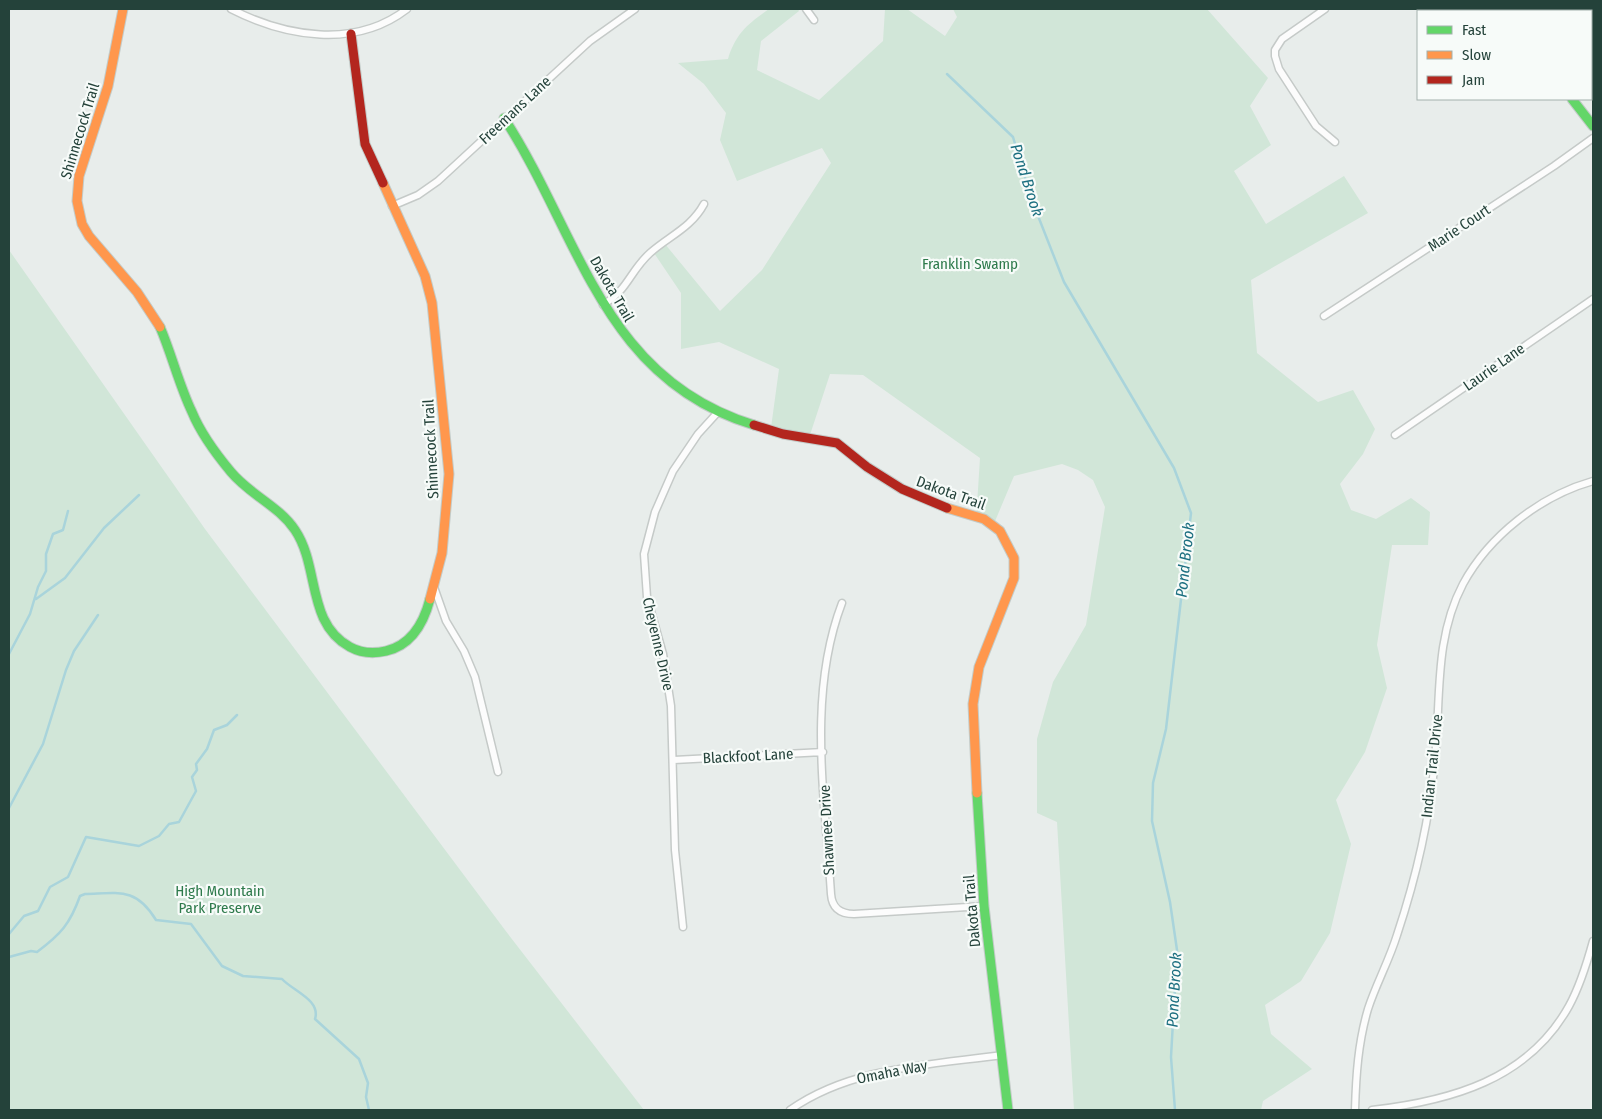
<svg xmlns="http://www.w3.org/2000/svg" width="1602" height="1119" viewBox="0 0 1602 1119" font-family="'Fira Sans Condensed',sans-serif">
<rect width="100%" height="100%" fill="#e8edeb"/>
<path fill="#d1e6d8" d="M 769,9 L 798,9 L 799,11 L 761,41 L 757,70 L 819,100 L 883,41 L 885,9 L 907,9 L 945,36 L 957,17 L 953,9 L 1207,9 L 1268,78 L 1250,106 L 1271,145 L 1234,171 L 1266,224 L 1344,176 L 1368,213 L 1251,280 L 1257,353 L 1318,402 L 1353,390 L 1375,429 L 1363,454 L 1340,484 L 1351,510 L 1376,519 L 1411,498 L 1430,512 L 1428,545 L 1392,545 L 1377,645 L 1387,688 L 1365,752 L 1336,800 L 1351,844 L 1330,933 L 1301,981 L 1265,1005 L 1271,1034 L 1312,1069 L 1263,1101 L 1261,1110 L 1074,1110 L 1057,822 L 1037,813 L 1037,739 L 1053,682 L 1086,625 L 1105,507 L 1093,480 L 1078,470 L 1062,464 L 1014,476 L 993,526 L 976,521 L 980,458 L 863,375 L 830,374 L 808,441 L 770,435 L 779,369 L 719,342 L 681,349 L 681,293 L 654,253 L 665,244 L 720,311 L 762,270 L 831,163 L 822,148 L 737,181 L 720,140 L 726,113 L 704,84 L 678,63 L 728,59 C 736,33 748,24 769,9 Z
M 9,250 L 205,529 L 505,930 L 644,1110 L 9,1110 Z"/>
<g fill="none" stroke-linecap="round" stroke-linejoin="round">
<path stroke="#a9d4db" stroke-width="2.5" d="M 947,74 L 1013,137 L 1031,198 L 1064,282 L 1174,468 L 1191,513 L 1166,729 L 1153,783 L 1152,821 L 1170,902 L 1177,950 L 1171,1057 L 1175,1110
M 36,599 L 65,578 L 104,528 L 139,495
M 9,654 L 30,614 L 38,587 L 46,571 L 46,554 L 53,534 L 63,530 L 68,511
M 9,808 L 43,744 L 66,670 L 74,651 L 98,615
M 9,934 L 24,916 L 38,911 L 50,887 L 68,877 L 86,837 L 139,846 L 159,836 L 169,824 L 179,822 L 196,791 L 192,777 L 197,770 L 196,764 L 207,749 L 214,730 L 227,725 L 237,715
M 9,957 L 31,951 L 37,952 C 61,934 70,924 80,896 L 85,894 C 119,893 136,887 156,920 L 191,924 L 222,966 L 243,976 L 282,979 C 293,991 321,1000 315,1019 L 359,1059 L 368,1083 L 366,1097 L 369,1110"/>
<g stroke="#c5cac8" stroke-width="9">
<path id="street" d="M 231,9 C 286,37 355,49 407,9
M 806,9 L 814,20
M 1325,9 L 1282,39 L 1275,50 L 1275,56 L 1279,69 L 1316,126 L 1335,142
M 392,206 L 418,195 L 438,181 L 590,41 L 635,9
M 603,305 C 628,290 630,271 650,253 C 669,236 691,228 704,204
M 1324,316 L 1554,166 L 1593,138
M 1395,435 L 1593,299
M 434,587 L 446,621 L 464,651 L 475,677 L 498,772
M 842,603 C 807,695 825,798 831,894 C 832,908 840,914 854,914 L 984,906
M 674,760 L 823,752
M 683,927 L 675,850 L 671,706 L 663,654 L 647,597 L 644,554 L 655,512 L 673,471 L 698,434 L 718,412
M 790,1110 C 851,1067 930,1065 1002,1055
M 1355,1110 C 1356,1076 1358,1043 1368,1009 C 1376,984 1389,961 1397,935 C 1416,878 1430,818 1435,758 C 1441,699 1434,639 1463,584 C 1489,536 1540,496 1593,481
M 1372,1110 C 1450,1101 1528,1080 1569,1006 C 1580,986 1587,963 1593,941"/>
</g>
<g stroke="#c3cbc8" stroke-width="11">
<path id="fast" d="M 1572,99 L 1593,126
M 504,118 C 580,235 602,379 754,425
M 160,327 C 172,355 179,385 192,412 C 201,434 216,454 231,472 C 250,495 279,506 295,530 C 320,567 306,623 350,647 C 361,653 373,654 386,651 C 412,645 424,622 430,599
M 977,793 L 984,906 L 1008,1110"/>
</g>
<g stroke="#c3cbc8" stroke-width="11">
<path id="slow" d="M 123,9 L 108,86 L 79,176 L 77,201 L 82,224 L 89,236 L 137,292 L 160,327
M 1503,9 L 1505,11
M 383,183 L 425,276 L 432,303 L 449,474 L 442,553 L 430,599
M 947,508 L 984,519 L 1000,531 L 1014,558 L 1014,578 L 979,667 L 973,704 L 977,793"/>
</g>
<g stroke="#c3cbc8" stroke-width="11">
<path id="jam" d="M 351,34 L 365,144 L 383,183
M 754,425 L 783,434 L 837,443 L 867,467 L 902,489 L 947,508"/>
</g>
<use href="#street" stroke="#fcfcfc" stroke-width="6"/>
<use href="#fast" stroke="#63d668" stroke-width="9"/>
<use href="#slow" stroke="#ff974d" stroke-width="9"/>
<use href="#jam" stroke="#b3261e" stroke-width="9"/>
</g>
<g text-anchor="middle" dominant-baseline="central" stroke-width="4.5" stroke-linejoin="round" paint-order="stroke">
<g font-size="15" fill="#24423a" stroke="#f7fbf9">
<text transform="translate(515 110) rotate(-43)">Freemans Lane</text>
<text transform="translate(80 131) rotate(-73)">Shinnecock Trail</text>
<text transform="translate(1459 228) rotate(-34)">Marie Court</text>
<text transform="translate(612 289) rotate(60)">Dakota Trail</text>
<text transform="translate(1494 367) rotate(-35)">Laurie Lane</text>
<text transform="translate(431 449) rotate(-93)">Shinnecock Trail</text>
<text transform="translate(951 493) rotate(20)">Dakota Trail</text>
<text transform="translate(658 644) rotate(77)">Cheyenne Drive</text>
<text transform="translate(748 756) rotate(-3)">Blackfoot Lane</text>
<text transform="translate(1432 766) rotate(-84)">Indian Trail Drive</text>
<text transform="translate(827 830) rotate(-93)">Shawnee Drive</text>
<text transform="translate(972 911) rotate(-95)">Dakota Trail</text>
<text transform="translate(892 1072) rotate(-11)">Omaha Way</text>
</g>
<g font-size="15" fill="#2d7a4b" stroke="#f7fbf9">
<text x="970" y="264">Franklin Swamp</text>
<text x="220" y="891">High Mountain<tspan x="220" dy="17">Park Preserve</tspan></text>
</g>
<g font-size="16" font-style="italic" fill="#1c6f80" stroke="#f7fbf9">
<text transform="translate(1027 180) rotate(72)">Pond Brook</text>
<text transform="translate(1185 560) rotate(-84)">Pond Brook</text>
<text transform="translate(1174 990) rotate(-87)">Pond Brook</text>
</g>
</g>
<rect width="1602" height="1119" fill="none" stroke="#24423a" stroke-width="20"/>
<rect x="1417" y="10" width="175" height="90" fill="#f7fbf9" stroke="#a3b1ad"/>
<rect x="1427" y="26" width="25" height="8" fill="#63d668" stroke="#a3b1ad"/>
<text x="1462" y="35" font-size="15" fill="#24423a">Fast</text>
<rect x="1427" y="51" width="25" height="8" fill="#ff974d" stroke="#a3b1ad"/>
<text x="1462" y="60" font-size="15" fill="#24423a">Slow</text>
<rect x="1427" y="76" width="25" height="8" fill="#b3261e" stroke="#a3b1ad"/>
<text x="1462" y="85" font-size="15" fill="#24423a">Jam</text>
</svg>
